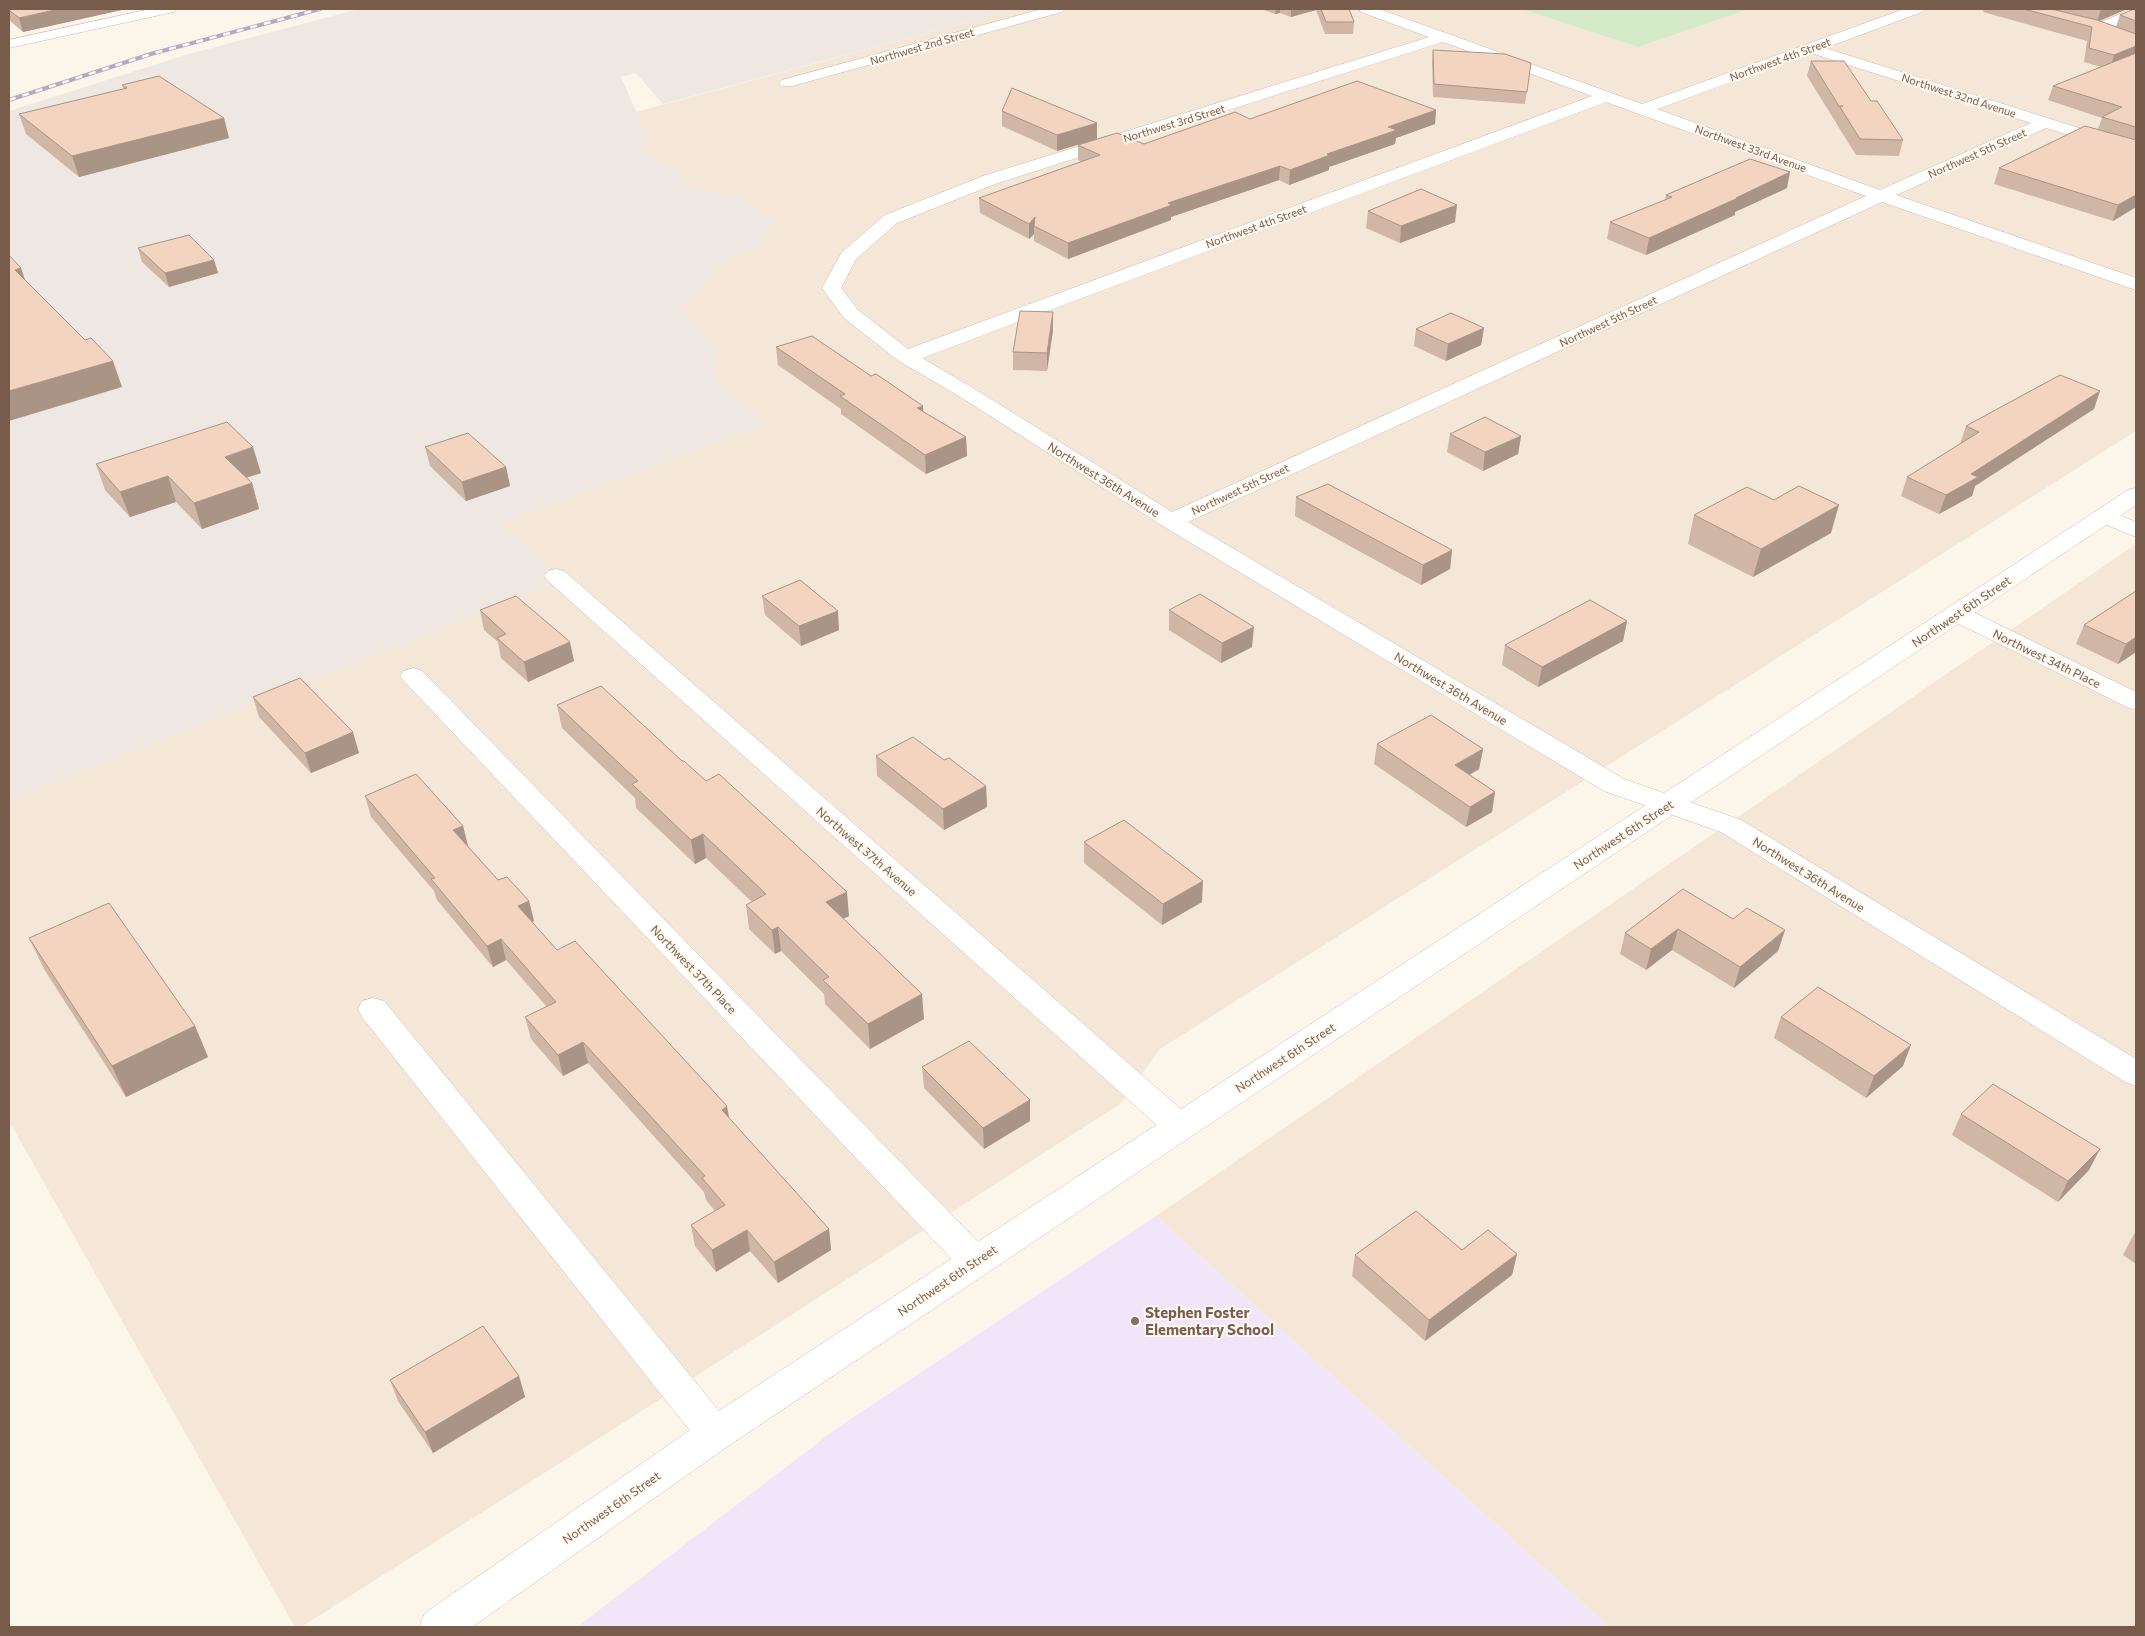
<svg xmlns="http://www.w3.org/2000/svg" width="2145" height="1636" viewBox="0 0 2145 1636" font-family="Commissioner,sans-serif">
<rect width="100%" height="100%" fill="#fcf5e9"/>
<path fill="#f4e7d7" d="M 1015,9 L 1521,9 L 1638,47 L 1750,9 L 2136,9 L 2136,431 L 1160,1049 L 1120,1104 L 612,1430 L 301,1627 L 295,1627 L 9,1121 L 9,800 L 563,579 L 499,523 L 769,423 L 729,396 L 713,373 L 719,351 L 681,308 L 722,262 L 761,245 L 742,198 L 685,186 L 682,170 L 643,155 L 646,134 L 636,112 Z
M 2136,544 L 2136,1627 L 1609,1627 L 1156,1216 Z"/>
<path fill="#eee7e2" d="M 359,9 L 1015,9 L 663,104 L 636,73 L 621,77 L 646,134 L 643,155 L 682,170 L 685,186 L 742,198 L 774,220 L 761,245 L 722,262 L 681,308 L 719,351 L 713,373 L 729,396 L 770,423 L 499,523 L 564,579 L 9,800 L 9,111 L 189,54 Z"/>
<path fill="#f2e5f9" d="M 1156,1216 L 1609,1627 L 577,1627 L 840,1426 Z"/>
<path fill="#d5ebc7" d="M 1521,9 L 1750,9 L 1638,47 Z"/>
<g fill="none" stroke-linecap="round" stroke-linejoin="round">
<g stroke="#cfbdae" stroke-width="1">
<path id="street" d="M 150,9 L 176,9 L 174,12 L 169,13 L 9,48 L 9,40 Z
M 1042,9 L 1064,9 L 1062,12 L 792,86 L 782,86 L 779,83 L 782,80 Z
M 1359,9 L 1379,9 L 1642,104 L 1904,9 L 1924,9 L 1922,12 L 1825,48 L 2136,146 L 2136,156 L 2046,128 L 1896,195 L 2136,278 L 2136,290 L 1882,202 L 1188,522 L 1624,779 L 1741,820 L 2136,1059 L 2136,1086 L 2125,1082 L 1721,832 L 1604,791 L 1163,526 L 959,396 L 899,361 L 844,318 L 822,288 L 842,252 L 885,215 L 983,176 L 1429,37 L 1361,12 ZM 1443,42 L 1592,96 L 908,349 L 858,310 L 841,288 L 856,259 L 897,223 L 995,184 ZM 1811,53 L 2031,123 L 1880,190 L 1657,109 ZM 1606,102 L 1866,196 L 1172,512 L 973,388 L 922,358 Z
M 2131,9 L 2136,9 L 2136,17 L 2103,32 L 2093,32 L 2091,29 L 2093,26 Z
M 2105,509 L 2136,522 L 2136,537 L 2097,521 L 2094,516 L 2097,511 Z
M 556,569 L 564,571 L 1190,1117 L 1195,1126 L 1190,1135 L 1179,1138 L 1168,1135 L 548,581 L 544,576 L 548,571 Z
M 1958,607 L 1967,609 L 2136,692 L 2136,710 L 2127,707 L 1949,619 L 1946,614 L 1949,609 Z
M 413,668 L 422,671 L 987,1251 L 992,1261 L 987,1271 L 975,1275 L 963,1271 L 404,681 L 400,676 L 404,671 Z
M 373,998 L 384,1001 L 728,1422 L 734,1434 L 728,1446 L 715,1450 L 702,1446 L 362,1017 L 358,1009 L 362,1001 Z"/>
</g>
<g stroke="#d4bfae" stroke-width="1">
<path id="secondary" d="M 2136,488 L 2136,505 L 728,1446 L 472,1627 L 419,1627 L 425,1613 L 702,1422 L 2128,490 Z"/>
</g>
<use href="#street" fill="#fff" fill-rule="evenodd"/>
<use href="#secondary" fill="#fff" fill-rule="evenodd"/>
<g stroke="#b8a6c7" stroke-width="4">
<path id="rail" d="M 9,100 L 151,54 L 320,9"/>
</g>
<use href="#rail" stroke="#fff9ef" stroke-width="2.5" stroke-dasharray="7" stroke-linecap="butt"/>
</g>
<path fill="#d0b6a5" d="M 9,9 L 126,9 L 23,32 L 9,20 Z
M 1261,9 L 1349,9 L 1354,22 L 1353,34 L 1325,34 L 1316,10 L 1291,17 L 1280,13 L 1275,14 Z
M 1984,9 L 2127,9 L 2099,21 L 2116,27 L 2120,15 L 2136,9 L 2136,207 L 2113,221 L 1994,184 L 1999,168 L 2098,129 L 2102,118 L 2048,100 L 2053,86 L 2101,67 L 2084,62 L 2087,41 L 1983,12 Z
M 1433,50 L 1531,63 L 1525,104 L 1433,97 L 1432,62 Z
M 1811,61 L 1871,101 L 1903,140 L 1899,156 L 1856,155 L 1836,123 L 1836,122 L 1835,121 L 1807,76 Z
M 122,85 L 224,118 L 229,138 L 79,177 L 26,134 L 19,114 L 124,89 Z
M 1436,110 L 1435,124 L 1396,138 L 1395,144 L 1329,167 L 1329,170 L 1289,185 L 1279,180 L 1171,217 L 1171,220 L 1068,259 L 1034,241 L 1034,234 L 1029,239 L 980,213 L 979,198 L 1082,162 L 1078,160 L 1078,145 L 1144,144 L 1250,119 Z
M 1002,111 L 1097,123 L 1097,139 L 1057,151 L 1002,126 Z
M 1787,188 L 1735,212 L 1735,215 L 1646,255 L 1607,239 L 1610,222 L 1665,200 L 1666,195 Z
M 1368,211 L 1455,222 L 1400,243 L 1366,228 Z
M 138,248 L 214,260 L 218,273 L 169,287 L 142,262 Z
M 1484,328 L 1481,345 L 1446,361 L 1414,346 L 1416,329 Z
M 1053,330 L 1047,371 L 1013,370 L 1013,352 Z
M 776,347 L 871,376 L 923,406 L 923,412 L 966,437 L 967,456 L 926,474 L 841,414 L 841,409 L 778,365 Z
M 2094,409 L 1975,486 L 1972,496 L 1939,514 L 1901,496 L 1907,477 L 1960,444 L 1966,426 Z
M 1450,434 L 1521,436 L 1518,454 L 1483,471 L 1447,452 Z
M 425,447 L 506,467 L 510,486 L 466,501 L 430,466 Z
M 96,464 L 261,473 L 246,478 L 252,483 L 259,509 L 202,529 L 176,502 L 130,517 L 105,490 Z
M 1296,497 L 1452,550 L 1450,569 L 1421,585 L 1295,516 Z
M 1694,515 L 1831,533 L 1753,577 L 1688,544 Z
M 2136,591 L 2136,652 L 2118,664 L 2076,644 L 2084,625 Z
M 762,596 L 839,630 L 801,646 L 765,615 Z
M 480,610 L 574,661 L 528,682 L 501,658 L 498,642 L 484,630 Z
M 1169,610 L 1252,647 L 1221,663 L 1169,630 Z
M 1627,621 L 1623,641 L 1538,687 L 1502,665 L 1505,645 Z
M 253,697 L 359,753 L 311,773 L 259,717 Z
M 557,705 L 682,761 L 849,916 L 843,919 L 924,1019 L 870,1049 L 825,1004 L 824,994 L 781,951 L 775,954 L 749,929 L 746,905 L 752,902 L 706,858 L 695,864 L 636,808 L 635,798 L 562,728 Z
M 1377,744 L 1483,749 L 1479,769 L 1470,775 L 1495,792 L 1492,812 L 1466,827 L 1374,764 Z
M 876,756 L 986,786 L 987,807 L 944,830 L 877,776 Z
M 365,796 L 463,826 L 468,846 L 498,880 L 529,901 L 534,921 L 532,922 L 557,950 L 729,1118 L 829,1229 L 831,1250 L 778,1283 L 750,1251 L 716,1272 L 695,1246 L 691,1225 L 715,1211 L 706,1200 L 704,1192 L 588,1063 L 563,1076 L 531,1039 L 525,1017 L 547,1007 L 506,960 L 493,967 L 437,900 L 434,891 L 371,817 Z
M 1084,842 L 1202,902 L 1162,925 L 1084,863 Z
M 1733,919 L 1785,930 L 1778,951 L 1734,988 L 1672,950 L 1646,970 L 1620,954 L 1625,933 Z
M 29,938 L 195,1026 L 208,1057 L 126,1097 L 44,969 Z
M 1781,1017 L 1903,1066 L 1866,1098 L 1774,1038 Z
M 922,1067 L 1030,1100 L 1030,1121 L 984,1149 L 924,1088 Z
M 1961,1114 L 2089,1170 L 2058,1202 L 1952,1135 Z
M 2136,1232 L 2136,1264 L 2123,1255 L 2134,1234 Z
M 1462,1250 L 1517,1254 L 1512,1275 L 1425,1341 L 1352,1276 L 1355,1255 Z
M 519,1376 L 525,1397 L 433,1453 L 398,1401 L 390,1380 Z"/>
<path fill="#a99486" d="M 59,9 L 126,9 L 23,32 L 19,18 Z
M 1276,9 L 1280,9 L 1280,13 L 1275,14 Z
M 1291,9 L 1316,9 L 1316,10 L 1291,17 Z
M 2101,9 L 2127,9 L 2097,22 Z
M 2136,46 L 2136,58 L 2110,69 L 2114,55 Z
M 1436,110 L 1435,124 L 1396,138 L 1395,144 L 1329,167 L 1329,170 L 1289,185 L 1290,170 L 1388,127 Z
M 224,118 L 229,138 L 79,177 L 72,156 Z
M 1097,123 L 1097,139 L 1057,151 L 1057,135 Z
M 1280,166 L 1279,180 L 1171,217 L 1171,220 L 1068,259 L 1068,243 L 1168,203 Z
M 1790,172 L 1787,188 L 1735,212 L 1735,215 L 1646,255 L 1649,238 Z
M 2136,195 L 2136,207 L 2113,221 L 2118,205 Z
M 1457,205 L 1455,222 L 1400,243 L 1401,226 Z
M 1035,217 L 1034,226 L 1034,234 L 1029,239 L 1029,224 Z
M 214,260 L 218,273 L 169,287 L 165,273 Z
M 21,268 L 30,294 L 15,270 Z
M 1053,312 L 1053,330 L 1047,371 L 1047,353 Z
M 1484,328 L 1481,345 L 1446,361 L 1448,344 Z
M 113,361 L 122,387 L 9,421 L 9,391 Z
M 2100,391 L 2094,409 L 1975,486 L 1972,496 L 1939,514 L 1946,495 L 1971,474 Z
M 923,406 L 924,424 L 917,408 Z
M 1521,436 L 1518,454 L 1483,471 L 1485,452 Z
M 966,437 L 967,456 L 926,474 L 925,455 Z
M 253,447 L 261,473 L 232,482 L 225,457 Z
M 506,467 L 510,486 L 466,501 L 462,482 Z
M 168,476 L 176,502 L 130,517 L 120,492 Z
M 252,483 L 259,509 L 202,529 L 194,503 Z
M 1839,505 L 1831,533 L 1753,577 L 1761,549 Z
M 1452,550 L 1450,569 L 1421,585 L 1423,565 Z
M 838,611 L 839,630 L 801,646 L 799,626 Z
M 1627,621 L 1623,641 L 1538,687 L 1542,667 Z
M 1254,627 L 1252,647 L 1221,663 L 1222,643 Z
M 2136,637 L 2136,652 L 2118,664 L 2126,644 Z
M 570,642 L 574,661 L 528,682 L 524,662 Z
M 353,732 L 359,753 L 311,773 L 305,753 Z
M 1483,749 L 1479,769 L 1451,785 L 1455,765 Z
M 986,786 L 987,807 L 944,830 L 943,809 Z
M 1495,792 L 1492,812 L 1466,827 L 1470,807 Z
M 463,826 L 468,846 L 453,830 Z
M 703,834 L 706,858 L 695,864 L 691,840 Z
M 1203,881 L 1202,902 L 1162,925 L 1163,904 Z
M 847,892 L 849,916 L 828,926 L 826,902 Z
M 529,901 L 534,921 L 523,926 L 518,906 Z
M 778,927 L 781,951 L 775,954 L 772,930 Z
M 1678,929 L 1672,950 L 1646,970 L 1651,949 Z
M 1785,930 L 1778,951 L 1734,988 L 1740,967 Z
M 501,939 L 506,960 L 493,967 L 487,946 Z
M 922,994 L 924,1019 L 870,1049 L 868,1024 Z
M 195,1026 L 208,1057 L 126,1097 L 112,1066 Z
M 583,1042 L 588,1063 L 563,1076 L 558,1055 Z
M 1911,1045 L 1903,1066 L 1866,1098 L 1874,1076 Z
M 1030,1100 L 1030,1121 L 984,1149 L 983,1128 Z
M 727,1106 L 731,1128 L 722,1110 Z
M 2100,1149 L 2089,1170 L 2058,1202 L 2068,1181 Z
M 829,1229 L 831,1250 L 778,1283 L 774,1262 Z
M 747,1230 L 750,1251 L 716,1272 L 712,1250 Z
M 1517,1254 L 1512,1275 L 1425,1341 L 1429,1320 Z
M 519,1376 L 525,1397 L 433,1453 L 425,1432 Z"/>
<path fill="#f2d4c0" stroke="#a99486" d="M 9,9 L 59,9 L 19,18 L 9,10 Z
M 1321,9 L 1349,9 L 1354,22 L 1326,22 Z
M 2024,9 L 2051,9 L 2097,20 L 2136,34 L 2136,46 L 2114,55 L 2089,48 L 2092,27 Z
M 2134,9 L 2136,9 L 2136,21 L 2120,15 Z
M 1433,50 L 1505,54 L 1531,63 L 1527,92 L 1434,84 Z
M 2136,53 L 2136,127 L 2102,117 L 2122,107 L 2053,86 Z
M 1811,61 L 1844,61 L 1871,101 L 1877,101 L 1903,140 L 1860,139 L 1840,107 L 1843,106 L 1839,106 Z
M 159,76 L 224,118 L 72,156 L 19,114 L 127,88 L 122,85 Z
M 1357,81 L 1436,110 L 1388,127 L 1397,130 L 1327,154 L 1330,155 L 1290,170 L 1280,166 L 1168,203 L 1172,205 L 1068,243 L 1034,226 L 1035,217 L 1029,224 L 979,198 L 1100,155 L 1078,145 L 1117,133 L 1144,144 L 1235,112 L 1250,119 Z
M 1012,88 L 1097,123 L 1057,135 L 1002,111 Z
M 2085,126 L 2136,140 L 2136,195 L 2118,205 L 1999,168 Z
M 1750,159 L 1790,172 L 1736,198 L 1738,198 L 1649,238 L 1610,222 L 1672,197 L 1666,195 Z
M 1421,189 L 1457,205 L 1401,226 L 1368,211 Z
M 189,235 L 214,260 L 165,273 L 138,248 Z
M 9,255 L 21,268 L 15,270 L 85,340 L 91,338 L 113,361 L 9,391 Z
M 1020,311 L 1053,312 L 1047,353 L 1013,352 Z
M 1451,313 L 1484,328 L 1448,344 L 1416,329 Z
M 812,336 L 871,376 L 876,374 L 923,406 L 917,408 L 966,437 L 925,455 L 840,396 L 845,394 L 776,347 Z
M 2060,375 L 2100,391 L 1971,474 L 1978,477 L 1946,495 L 1907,477 L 1979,432 L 1966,426 Z
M 1485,417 L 1521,436 L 1485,452 L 1450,434 Z
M 227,422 L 253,447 L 225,457 L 252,483 L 194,503 L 168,476 L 120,492 L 96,464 Z
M 468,433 L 506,467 L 462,482 L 425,447 Z
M 1328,484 L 1452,550 L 1423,565 L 1296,497 Z
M 1799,486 L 1839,505 L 1761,549 L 1694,515 L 1747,487 L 1774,500 Z
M 800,580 L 838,611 L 799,626 L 762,596 Z
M 2136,591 L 2136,637 L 2126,644 L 2084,625 Z
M 1200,594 L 1254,627 L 1222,643 L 1169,610 Z
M 516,596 L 570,642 L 524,662 L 497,638 L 506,634 L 480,610 Z
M 1590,600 L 1627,621 L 1542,667 L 1505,645 Z
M 300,678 L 353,732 L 305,753 L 253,697 Z
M 601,686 L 682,761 L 684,761 L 706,781 L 719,774 L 847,892 L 826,902 L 922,994 L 868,1024 L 823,980 L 829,977 L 778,927 L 772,930 L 746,905 L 766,894 L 703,834 L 691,840 L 632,784 L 638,781 L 557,705 Z
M 1431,715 L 1483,749 L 1455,765 L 1495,792 L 1470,807 L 1377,744 Z
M 913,737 L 944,760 L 949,758 L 986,786 L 943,809 L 876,756 Z
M 416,774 L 463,826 L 453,830 L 498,880 L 507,877 L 529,901 L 518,906 L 557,950 L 575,941 L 727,1106 L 722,1110 L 829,1229 L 774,1262 L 747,1230 L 712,1250 L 691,1225 L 725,1205 L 702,1178 L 705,1176 L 583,1042 L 558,1055 L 525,1017 L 556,1002 L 501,939 L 487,946 L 431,879 L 435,878 L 365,796 Z
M 1124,820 L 1203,881 L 1163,904 L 1084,842 Z
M 1683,889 L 1733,919 L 1747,908 L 1785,930 L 1740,967 L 1678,929 L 1651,949 L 1625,933 Z
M 109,903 L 195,1026 L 112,1066 L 29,938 Z
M 1818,987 L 1911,1045 L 1874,1076 L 1781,1017 Z
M 969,1041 L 1030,1100 L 983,1128 L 922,1067 Z
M 1993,1084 L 2100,1149 L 2068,1181 L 1961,1114 Z
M 1416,1211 L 1462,1250 L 1488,1230 L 1517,1254 L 1429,1320 L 1355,1255 Z
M 483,1326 L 519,1376 L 425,1432 L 390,1380 Z"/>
<circle fill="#8d6e63" stroke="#fff9ef" stroke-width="2" cx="1135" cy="1321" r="5"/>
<g text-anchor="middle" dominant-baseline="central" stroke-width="4" stroke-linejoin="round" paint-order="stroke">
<g font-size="11" fill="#775c4c" stroke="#fff9ef">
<text transform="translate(922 46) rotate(-16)">Northwest 2nd Street</text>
<text transform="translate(1780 59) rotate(-20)">Northwest 4th Street</text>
<text transform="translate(1959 95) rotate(18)">Northwest 32nd Avenue</text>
<text transform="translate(1174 123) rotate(-17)">Northwest 3rd Street</text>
<text transform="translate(1751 148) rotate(20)">Northwest 33rd Avenue</text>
<text transform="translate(1977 153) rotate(-24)">Northwest 5th Street</text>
<text transform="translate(1256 226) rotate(-20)">Northwest 4th Street</text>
<text transform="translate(1608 321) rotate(-25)">Northwest 5th Street</text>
<text transform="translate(1240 489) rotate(-25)">Northwest 5th Street</text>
</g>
<g font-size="12" fill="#775c4c" stroke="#fff9ef">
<text transform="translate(1104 479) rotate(32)">Northwest 36th Avenue</text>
<text transform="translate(1961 611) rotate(-34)">Northwest 6th Street</text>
<text transform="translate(2047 658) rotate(26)">Northwest 34th Place</text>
<text transform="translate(1451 688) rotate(31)">Northwest 36th Avenue</text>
<text transform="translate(1623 834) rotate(-33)">Northwest 6th Street</text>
<text transform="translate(867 851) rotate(41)">Northwest 37th Avenue</text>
<text transform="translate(1809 874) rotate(32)">Northwest 36th Avenue</text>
<text transform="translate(694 969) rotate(46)">Northwest 37th Place</text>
<text transform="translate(1285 1057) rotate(-33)">Northwest 6th Street</text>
<text transform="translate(947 1280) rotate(-34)">Northwest 6th Street</text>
<text transform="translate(611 1507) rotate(-35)">Northwest 6th Street</text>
</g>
<g font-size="15" font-weight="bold" fill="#785e54" stroke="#fff9ef" text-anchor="start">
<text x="1145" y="1312">Stephen Foster<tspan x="1145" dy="17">Elementary School</tspan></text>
</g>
</g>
<rect width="2145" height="1636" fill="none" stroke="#775c4c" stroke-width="20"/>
</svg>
